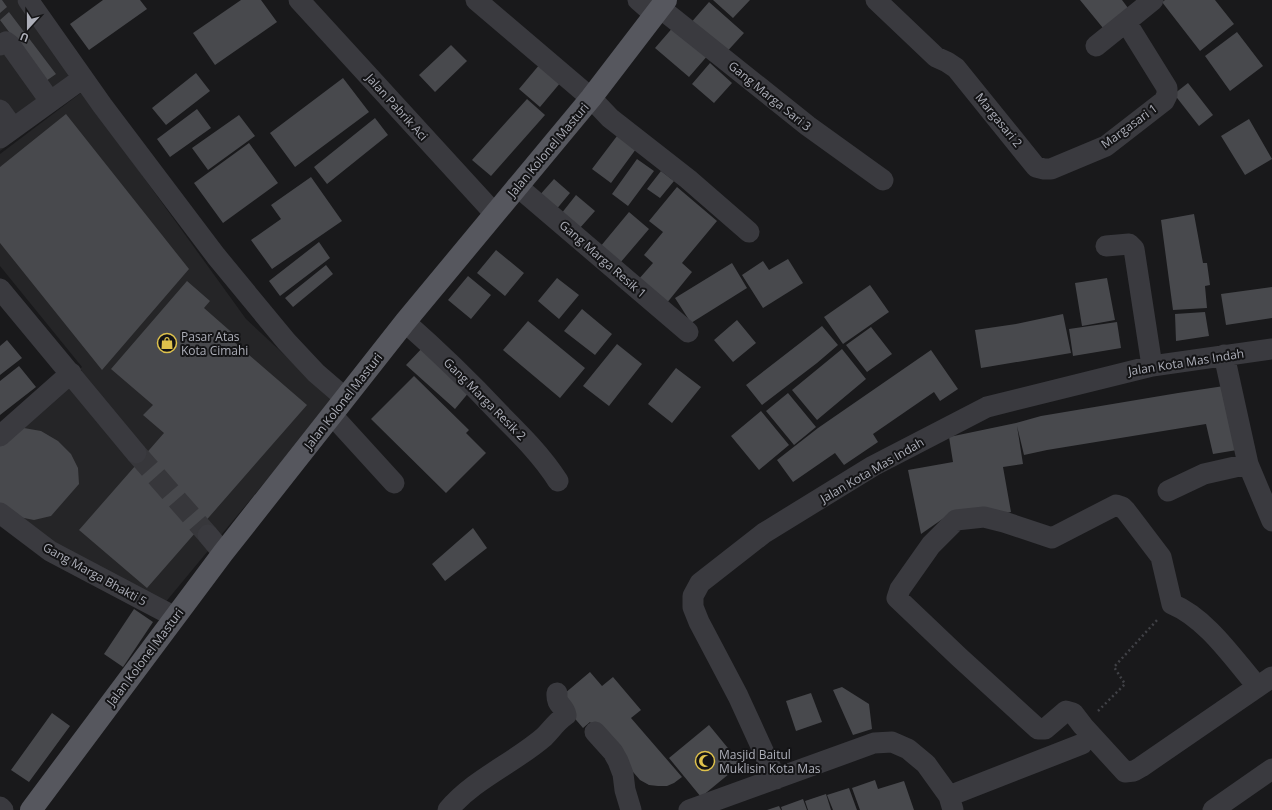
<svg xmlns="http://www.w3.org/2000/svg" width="1272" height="810" viewBox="0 0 1272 810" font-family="'Open Sans',sans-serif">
<rect width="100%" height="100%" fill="#19191b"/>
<path fill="#252527" d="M 0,0 L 17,0 L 81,90 L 0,151 Z
M 82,92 L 246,319 L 333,400 L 164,604 L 50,545 L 0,504 L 0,443 L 82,367 L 0,266 L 0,154 Z"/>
<path fill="#48494d" d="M 0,0 L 2,0 L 7,7 L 0,13 Z
M 103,0 L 140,0 L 147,9 L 89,50 L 70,24 Z
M 241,0 L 261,0 L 277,22 L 215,65 L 193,33 Z
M 713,0 L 750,0 L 733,18 Z
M 1080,0 L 1122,0 L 1128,8 L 1103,28 Z
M 1165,0 L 1215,0 L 1234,24 L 1200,51 L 1162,2 Z
M 709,2 L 744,33 L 723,56 L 689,25 Z
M 9,12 L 56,74 L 46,81 L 0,20 Z
M 675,25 L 709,54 L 689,77 L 655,48 Z
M 1237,32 L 1263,66 L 1230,91 L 1205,56 Z
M 451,45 L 467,61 L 435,92 L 419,75 Z
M 710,63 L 732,83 L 714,103 L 692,84 Z
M 540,64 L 561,82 L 540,107 L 519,89 Z
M 196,73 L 210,91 L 166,125 L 152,108 Z
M 343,78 L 369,112 L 295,167 L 270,133 Z
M 1188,83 L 1213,115 L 1199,126 L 1174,94 Z
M 527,99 L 545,115 L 491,176 L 472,160 Z
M 197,109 L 211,128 L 170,157 L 157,139 Z
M 66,114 L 189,269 L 102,370 L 0,243 L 0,167 Z
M 239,115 L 255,136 L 208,170 L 192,148 Z
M 375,118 L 388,135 L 327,184 L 314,167 Z
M 1249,119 L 1272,159 L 1245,175 L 1221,136 Z
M 617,136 L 636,149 L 611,183 L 592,169 Z
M 249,143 L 278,183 L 223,223 L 194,183 Z
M 637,159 L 654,171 L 628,206 L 612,194 Z
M 661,171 L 674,181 L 660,198 L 647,189 Z
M 311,177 L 342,221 L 272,269 L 251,240 L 281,219 L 271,205 Z
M 554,179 L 570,193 L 555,211 L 538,197 Z
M 677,187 L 717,221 L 682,263 L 692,272 L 666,304 L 638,280 L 653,263 L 644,255 L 663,232 L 649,221 Z
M 576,195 L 595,211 L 579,229 L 561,214 Z
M 629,212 L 649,229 L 620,263 L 600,247 Z
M 1194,214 L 1203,263 L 1207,263 L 1210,285 L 1205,286 L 1207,308 L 1173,310 L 1161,220 Z
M 319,242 L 330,258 L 280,296 L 269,281 Z
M 496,250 L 524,273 L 505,296 L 477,273 Z
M 788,259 L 803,283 L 763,308 L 742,275 L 763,261 L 769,270 Z
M 732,263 L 747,288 L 691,323 L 675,298 Z
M 326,265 L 333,274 L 293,307 L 285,298 Z
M 468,276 L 491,295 L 471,319 L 448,300 Z
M 557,278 L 579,295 L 559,319 L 538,301 Z
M 1107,278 L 1115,320 L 1082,326 L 1075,283 Z
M 187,281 L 210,301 L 204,308 L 237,337 L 233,341 L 307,405 L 147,588 L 79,530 L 164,433 L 143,415 L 153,405 L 111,369 Z
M 870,285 L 889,312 L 843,344 L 824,317 Z
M 1272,287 L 1272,318 L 1226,325 L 1221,294 Z
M 582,309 L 612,334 L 595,355 L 564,331 Z
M 1205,312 L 1209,336 L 1176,341 L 1175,314 Z
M 1063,314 L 1071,353 L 981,368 L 975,330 L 1016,324 Z
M 737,320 L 756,343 L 733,362 L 714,340 Z
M 528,321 L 585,368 L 560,398 L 503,350 Z
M 1117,322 L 1121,348 L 1073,356 L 1069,329 Z
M 822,326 L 838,345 L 817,363 L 762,405 L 746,385 Z
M 871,327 L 892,354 L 867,372 L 846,345 Z
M 7,340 L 22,358 L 0,375 L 0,346 Z
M 617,344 L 642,364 L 609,406 L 583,386 Z
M 425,345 L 470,391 L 455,409 L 406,365 Z
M 842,349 L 866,379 L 817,420 L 792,390 Z
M 931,350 L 958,389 L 940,401 L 934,392 L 873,434 L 878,442 L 844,465 L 835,453 L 793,482 L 777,460 L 818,428 Z
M 19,366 L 36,387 L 0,415 L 0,381 Z
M 676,368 L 701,387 L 672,423 L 648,404 Z
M 414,376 L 469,430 L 466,433 L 486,453 L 446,493 L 371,419 Z
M 1224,386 L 1237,450 L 1213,454 L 1206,424 L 1047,450 L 1024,455 L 1017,426 L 1023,464 L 1003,467 L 1011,512 L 990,516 L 944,518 L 921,534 L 908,470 L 953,462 L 949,437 L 1016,423 L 1041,416 L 1178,393 Z
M 788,393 L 816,427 L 794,445 L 766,411 Z
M 761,411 L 789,445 L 759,470 L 731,436 Z
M 24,428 L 41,431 L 58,441 L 71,454 L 78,468 L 79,484 L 51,516 L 34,520 L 19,517 L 0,503 L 0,442 Z
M 473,528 L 487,548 L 445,581 L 432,564 Z
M 134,609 L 153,622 L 123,667 L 104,654 Z
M 590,672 L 602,686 L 613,677 L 641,710 L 631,718 L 682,777 L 674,783 L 667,786 L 658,786 L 649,785 L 640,780 L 590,722 L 583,728 L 558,699 Z
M 842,687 L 869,704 L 872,729 L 853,735 L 833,690 Z
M 811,693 L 822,722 L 796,731 L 786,701 Z
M 52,713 L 70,726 L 29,782 L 11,770 Z
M 709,725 L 741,764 L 701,797 L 669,758 Z
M 875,780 L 878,789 L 904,781 L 914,810 L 860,810 L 852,788 Z
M 849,788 L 857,810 L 833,810 L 827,795 Z
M 826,794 L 831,810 L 808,810 L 805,801 Z
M 803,799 L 807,810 L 782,810 L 781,807 Z
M 779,806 L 781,810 L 767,810 Z"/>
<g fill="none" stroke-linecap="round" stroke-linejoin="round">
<path stroke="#37373b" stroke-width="21" stroke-dasharray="21 10" stroke-linecap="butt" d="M 136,453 L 208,535"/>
<path stroke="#404146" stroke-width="2.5" stroke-dasharray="2 3" stroke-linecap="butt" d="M 1098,711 L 1125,684 L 1114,667 L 1158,619"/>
<path stroke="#3a3a3f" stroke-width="21" d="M 28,0 L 102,105 L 216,256 L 286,341 L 316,373 L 345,398
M 299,0 L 494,213
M 476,0 L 591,98 L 610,118 L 688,179 L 749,232
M 638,0 L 655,15
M 876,0 L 936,57 L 947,62 L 956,68 L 1036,167 L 1044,169 L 1051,169 L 1106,146 L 1164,101 L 1167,95 L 1167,88 L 1126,22
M 660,8 L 674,19 L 808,126 L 883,180
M 0,45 L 6,42 L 10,45 L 50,101
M 1096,46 L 1153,0
M 0,110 L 13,128
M 0,138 L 83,78
M 517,186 L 688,332
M 1106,246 L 1129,244 L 1134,249 L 1152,366
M 0,289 L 136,453
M 405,322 C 438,351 470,382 500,414 C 521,435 542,456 558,481
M 1224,355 L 1248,464 L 1272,521
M 332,415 L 394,483
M 0,436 L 71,373
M 1168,491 L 1204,474 L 1248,464
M 0,513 L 50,551 L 175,617
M 208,535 L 223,553
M 1257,686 C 1233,658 1206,618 1172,604 L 1161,557 L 1126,511 L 1122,507 L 1116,505 L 1052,538 L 1004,522 L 984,517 L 956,520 L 931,545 L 900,589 L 897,598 L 959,657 L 1038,729 L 1045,729 L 1066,711 L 1073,713 L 1083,726 L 1125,772 L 1134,771 L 1141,767 L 1272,677
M 595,732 L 613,752 L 618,761 L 623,774 L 625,790 L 631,810
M 776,779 L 738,696 L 699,622 L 693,607 L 693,596 L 700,583 L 764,533 L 873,466 L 987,407 L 1152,366 L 1272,349
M 949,796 L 1082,744
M 0,807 L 3,810
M 448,810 C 474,779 514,763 544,737 C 552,729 556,722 566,715 C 564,705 556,706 557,693
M 689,810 L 874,743 L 892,742 L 908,749 L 926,764 L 949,796 L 953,810
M 1213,810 L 1272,769"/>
<path stroke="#56575e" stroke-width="22" d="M 31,810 L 223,553 L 405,322 L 591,98 L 666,0"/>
</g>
<defs>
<g id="shop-ring" transform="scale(1)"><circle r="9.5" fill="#141416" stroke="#dfc24c" stroke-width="1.5"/><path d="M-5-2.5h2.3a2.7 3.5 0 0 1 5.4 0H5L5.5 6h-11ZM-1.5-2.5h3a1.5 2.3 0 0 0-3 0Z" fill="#dfc24c"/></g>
<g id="mosque-ring" transform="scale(1)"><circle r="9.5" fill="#141416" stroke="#dfc24c" stroke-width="1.5"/><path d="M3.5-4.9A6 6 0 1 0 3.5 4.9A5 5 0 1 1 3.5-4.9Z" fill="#dfc24c"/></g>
</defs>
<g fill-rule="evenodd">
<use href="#shop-ring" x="167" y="343"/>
<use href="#mosque-ring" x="705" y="761"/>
</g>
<g text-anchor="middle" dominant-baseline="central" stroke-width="4" stroke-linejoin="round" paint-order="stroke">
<g font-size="12" fill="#adafb9" stroke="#141416">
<text transform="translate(770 96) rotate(39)">Gang Marga Sari 3</text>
<text transform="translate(397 107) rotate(48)">Jalan Pabrik Aci</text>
<text transform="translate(999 120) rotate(51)">Margasari 2</text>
<text transform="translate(1129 126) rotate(-36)">Margasari 1</text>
<text transform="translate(548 150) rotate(-50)">Jalan Kolonel Masturi</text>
<text transform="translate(603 259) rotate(41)">Gang Marga Resik 1</text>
<text transform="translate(1186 362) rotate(-9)">Jalan Kota Mas Indah</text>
<text transform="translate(485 399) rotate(45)">Gang Marga Resik 2</text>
<text transform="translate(343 401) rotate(-52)">Jalan Kolonel Masturi</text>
<text transform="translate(872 470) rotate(-30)">Jalan Kota Mas Indah</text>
<text transform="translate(95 574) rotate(29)">Gang Marga Bhakti 5</text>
<text transform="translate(145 657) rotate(-53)">Jalan Kolonel Masturi</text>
</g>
<g font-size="12" fill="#adafb9" stroke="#141416" text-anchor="start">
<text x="181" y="336">Pasar Atas<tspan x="181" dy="14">Kota Cimahi</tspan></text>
<text x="719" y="754">Masjid Baitul<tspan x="719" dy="14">Muklisin Kota Mas</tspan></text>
</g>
</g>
<g transform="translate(28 28) rotate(201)" stroke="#141416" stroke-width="3" paint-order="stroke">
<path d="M0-3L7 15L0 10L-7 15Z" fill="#adafb9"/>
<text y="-6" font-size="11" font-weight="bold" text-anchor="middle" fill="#adafb9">U</text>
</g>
</svg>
